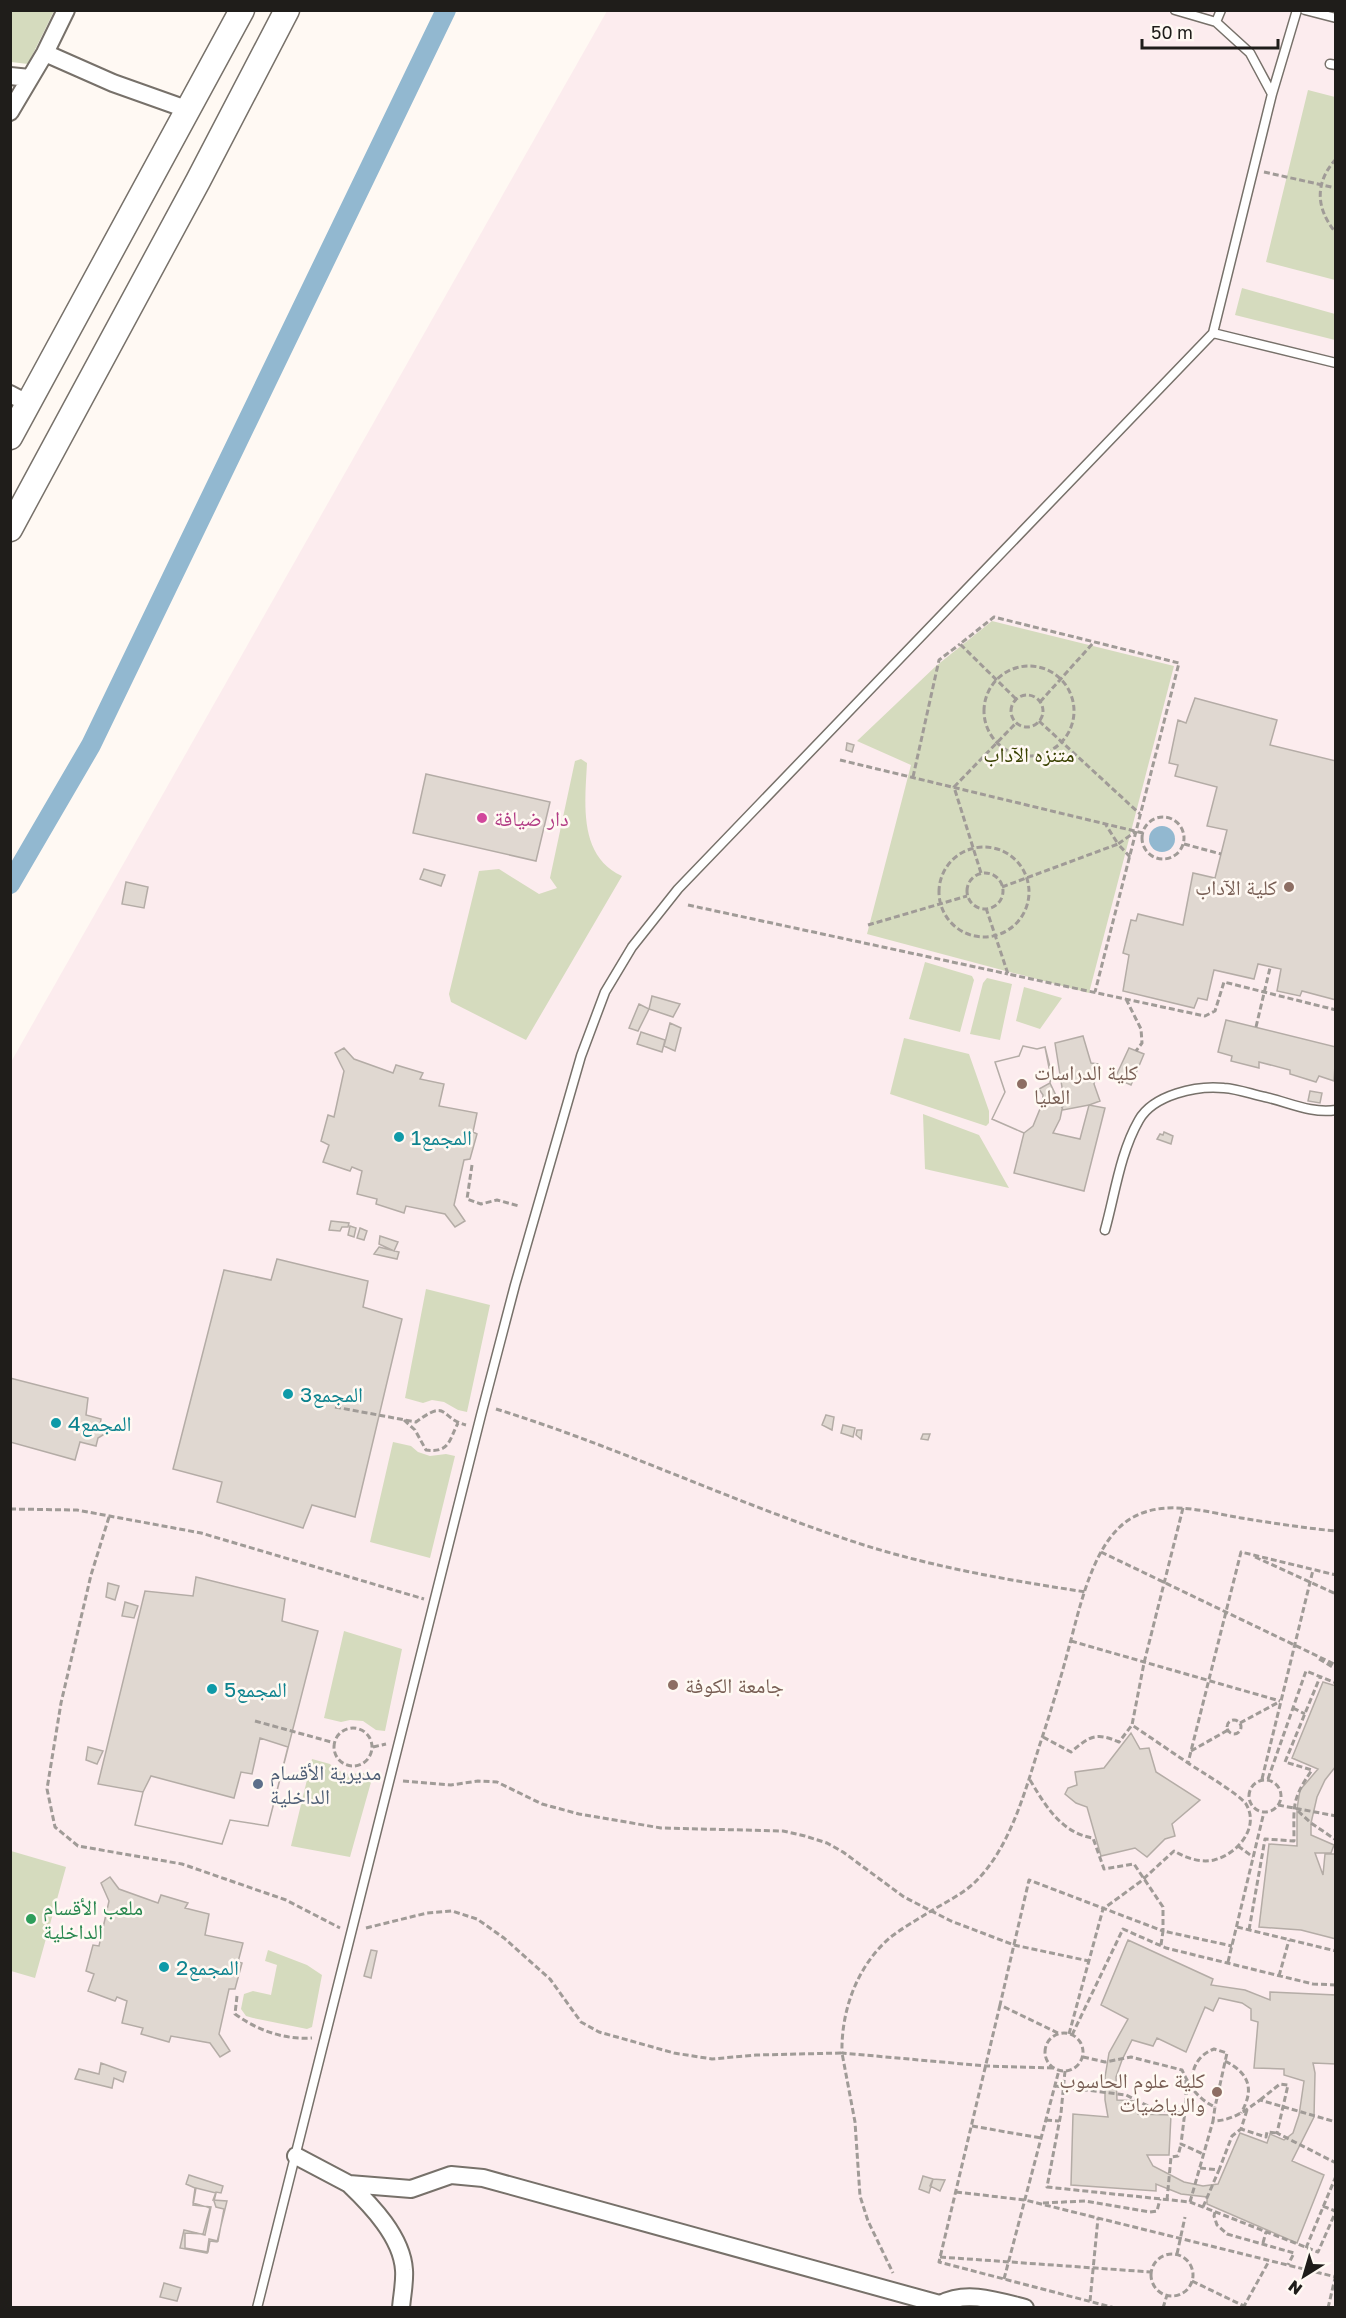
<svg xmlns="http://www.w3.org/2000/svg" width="1346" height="2318" viewBox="0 0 1346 2318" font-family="'Golos Text','Noto Naskh Arabic',sans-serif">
<rect width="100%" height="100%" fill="#fff9f3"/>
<path fill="#fcecee" d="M 607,11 L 1335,11 L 1335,2307 L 11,2308 L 11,1062 Z"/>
<path fill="#d5dbbe" d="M 10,11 L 54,11 L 28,64 L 11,62 Z
M 1308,90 L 1335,97 L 1335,280 L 1266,262 Z
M 1242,288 L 1335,314 L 1335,340 L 1235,315 Z
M 992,621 L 1174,666 L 1089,993 L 867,934 L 911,765 L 857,741 L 936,666 Z
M 581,759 L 587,763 C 585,803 578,856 622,876 L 526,1040 L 451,1002 L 449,994 L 479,871 L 499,869 L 539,894 L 557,888 L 550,878 L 575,761 Z
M 925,962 L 972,976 L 974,980 L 960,1032 L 909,1019 Z
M 987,978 L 1012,984 L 1000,1040 L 970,1034 L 983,983 Z
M 1024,987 L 1062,998 L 1040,1029 L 1016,1021 Z
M 904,1038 L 969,1054 L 989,1111 L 989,1123 L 986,1126 L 890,1094 Z
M 923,1114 L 979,1135 L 1009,1188 L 925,1169 Z
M 426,1289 L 490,1305 L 467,1412 L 458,1410 L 444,1402 L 432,1400 L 423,1403 L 405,1398 Z
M 393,1442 L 411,1446 L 418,1452 L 430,1456 L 446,1454 L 455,1456 L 430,1558 L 370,1542 Z
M 344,1631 L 402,1649 L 385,1731 L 376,1730 L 363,1721 L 350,1720 L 341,1722 L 324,1718 Z
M 312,1759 L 330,1764 L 336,1770 L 348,1774 L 364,1773 L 373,1775 L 350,1857 L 291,1846 Z
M 11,1851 L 66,1867 L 35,1978 L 11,1971 Z
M 268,1950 L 307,1965 L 322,1975 L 312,2027 L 307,2029 L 253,2018 L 246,2016 L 241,2009 L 244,1994 L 253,1991 L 271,1995 L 277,1965 L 265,1961 Z"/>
<path fill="#92b8d0" d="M1149 839a13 13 0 1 1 26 0a13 13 0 1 1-26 0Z"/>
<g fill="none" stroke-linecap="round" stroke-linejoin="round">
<path stroke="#92b8d0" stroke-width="20" d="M 10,884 L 91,745 L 446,10"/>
</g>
<path fill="#e0d8d1" stroke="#b4aca6" stroke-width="1.5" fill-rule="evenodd" d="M 1195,698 L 1277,720 L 1270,745 L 1336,761 L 1336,1000 L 1302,991 L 1300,996 L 1277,991 L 1281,969 L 1258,964 L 1254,979 L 1214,970 L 1207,1000 L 1198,998 L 1194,1008 L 1123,991 L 1129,955 L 1123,953 L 1131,920 L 1136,921 L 1138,914 L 1183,925 L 1193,873 L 1215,878 L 1227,830 L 1207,826 L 1217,787 L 1175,776 L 1178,765 L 1169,763 L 1178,720 L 1186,723 Z
M 847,743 L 854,745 L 852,752 L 846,750 Z
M 426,774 L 550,802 L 536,861 L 413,833 Z
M 424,869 L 445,875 L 441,886 L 420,879 Z
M 126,882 L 148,887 L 144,908 L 122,904 Z
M 652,996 L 680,1004 L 673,1017 L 649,1009 Z
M 639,1004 L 649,1009 L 638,1031 L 629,1028 Z
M 1226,1020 L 1336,1047 L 1334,1081 L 1319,1076 L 1316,1082 L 1290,1074 L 1290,1070 L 1259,1062 L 1259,1068 L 1231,1061 L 1232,1056 L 1218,1052 Z
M 670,1023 L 681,1028 L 675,1051 L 664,1046 Z
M 641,1032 L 665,1040 L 662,1052 L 637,1044 Z
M 1083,1036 L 1091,1063 L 1098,1064 L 1094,1084 L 1100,1101 L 1089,1105 L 1080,1139 L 1053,1133 L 1060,1119 L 1064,1100 L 1055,1043 Z
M 1023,1046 L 1037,1049 L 1045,1047 L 1051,1078 L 1050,1083 L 1039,1089 L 1043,1095 L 1042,1104 L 1033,1126 L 1024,1133 L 992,1119 L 1005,1092 L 995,1062 L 1019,1056 Z
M 1023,1046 L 1037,1049 L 1045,1047 L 1051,1071 L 1050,1083 L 1063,1110 L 1089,1105 L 1105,1108 L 1084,1191 L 1014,1173 L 1024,1133 L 992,1119 L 1005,1092 L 995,1062 L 1019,1056 Z
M 344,1048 L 354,1059 L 393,1073 L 396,1065 L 423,1073 L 420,1079 L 444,1084 L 439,1106 L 477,1113 L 473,1132 L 477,1134 L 470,1159 L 464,1160 L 454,1205 L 465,1221 L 455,1227 L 445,1214 L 406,1206 L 404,1213 L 376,1204 L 377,1199 L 357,1194 L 362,1171 L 352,1167 L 350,1171 L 323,1162 L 329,1145 L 321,1141 L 328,1115 L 334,1117 L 344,1071 L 335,1053 Z
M 1129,1048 L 1144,1054 L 1131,1085 L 1115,1078 Z
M 1310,1091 L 1322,1093 L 1320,1103 L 1308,1101 Z
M 1164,1132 L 1173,1136 L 1171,1144 L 1157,1139 L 1160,1134 L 1163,1135 Z
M 331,1221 L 349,1223 L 348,1227 L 342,1227 L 340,1231 L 329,1230 Z
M 350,1226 L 356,1228 L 354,1237 L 348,1235 Z
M 360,1228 L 367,1231 L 364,1240 L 357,1238 Z
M 380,1236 L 398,1242 L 394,1251 L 379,1244 Z
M 379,1247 L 399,1252 L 397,1259 L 374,1254 Z
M 277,1259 L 368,1281 L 363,1307 L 402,1319 L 355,1517 L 312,1505 L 303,1528 L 217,1502 L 222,1482 L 173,1469 L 224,1270 L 271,1280 Z
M 10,1378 L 88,1398 L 86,1415 L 101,1419 L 100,1426 L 106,1433 L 98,1438 L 96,1446 L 80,1442 L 75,1460 L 10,1442 Z
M 826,1415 L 834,1417 L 832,1430 L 822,1425 Z
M 843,1425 L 855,1428 L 853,1437 L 841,1433 Z
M 857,1430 L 862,1430 L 861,1439 L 856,1435 Z
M 923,1434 L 930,1434 L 928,1440 L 921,1439 Z
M 196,1577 L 285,1599 L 282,1621 L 318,1631 L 268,1826 L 230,1820 L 222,1844 L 135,1825 L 143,1792 L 98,1784 L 145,1591 L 193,1596 Z
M 108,1583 L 119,1586 L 115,1600 L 106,1597 Z
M 125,1602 L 138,1606 L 134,1618 L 122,1616 Z
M 1323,1682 L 1336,1686 L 1336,1766 L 1325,1780 L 1317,1797 L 1311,1823 L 1311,1835 L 1334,1845 L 1331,1853 L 1315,1853 L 1323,1875 L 1325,1854 L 1336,1854 L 1336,1939 L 1301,1930 L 1259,1927 L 1269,1844 L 1297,1846 L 1297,1809 L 1300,1790 L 1318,1769 L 1292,1758 Z
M 1131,1733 L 1140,1749 L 1149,1748 L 1156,1772 L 1200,1800 L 1172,1824 L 1175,1836 L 1165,1839 L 1147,1857 L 1135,1848 L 1101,1856 L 1087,1807 L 1076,1803 L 1065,1794 L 1068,1788 L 1077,1785 L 1075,1772 L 1104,1768 Z
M 260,1738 L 288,1747 L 268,1826 L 230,1820 L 222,1844 L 135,1825 L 143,1792 L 151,1776 L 234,1798 L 241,1772 L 252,1774 Z
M 88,1747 L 103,1751 L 97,1764 L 86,1760 Z
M 110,1877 L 119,1889 L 158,1903 L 161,1895 L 188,1903 L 185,1908 L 209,1914 L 205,1935 L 243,1943 L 238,1962 L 242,1963 L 235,1989 L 229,1989 L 219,2034 L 230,2051 L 220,2057 L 210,2043 L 171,2036 L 169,2042 L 141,2034 L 143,2028 L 122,2023 L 127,2001 L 117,1997 L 115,2001 L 88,1991 L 94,1974 L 86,1971 L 93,1945 L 99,1946 L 109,1901 L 101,1883 Z
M 1128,1940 L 1213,1979 L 1211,1985 L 1245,1990 L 1270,2000 L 1270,1992 L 1336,1995 L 1336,2064 L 1313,2063 L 1315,2073 L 1314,2117 L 1292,2161 L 1324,2175 L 1297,2243 L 1207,2204 L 1207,2197 L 1181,2194 L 1156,2184 L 1156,2191 L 1071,2185 L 1073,2114 L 1108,2117 L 1105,2100 L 1105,2077 L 1109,2053 L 1128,2019 L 1101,2005 ZM 1219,1998 L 1242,2003 L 1251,2009 L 1251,2020 L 1258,2022 L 1254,2068 L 1284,2069 L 1284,2075 L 1304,2081 L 1299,2115 L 1293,2133 L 1284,2140 L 1270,2134 L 1267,2143 L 1240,2133 L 1218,2184 L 1203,2186 L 1184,2182 L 1153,2166 L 1147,2155 L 1169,2155 L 1171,2115 L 1138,2114 L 1139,2101 L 1117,2100 L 1116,2077 L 1122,2060 L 1132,2040 L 1153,2046 L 1157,2038 L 1186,2052 L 1205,2007 L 1213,2011 Z
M 371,1950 L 377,1951 L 371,1978 L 364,1976 Z
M 101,2063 L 126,2072 L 123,2082 L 114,2078 L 112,2088 L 75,2079 L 79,2069 L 99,2074 Z
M 189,2175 L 223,2186 L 221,2193 L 216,2192 L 213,2200 L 227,2201 L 217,2242 L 210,2241 L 208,2252 L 185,2248 L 185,2233 L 203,2234 L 210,2208 L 193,2203 L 195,2188 L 186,2184 Z
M 923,2176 L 933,2179 L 929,2193 L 919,2189 Z
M 933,2179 L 945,2180 L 940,2191 L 930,2186 Z
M 196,2188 L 216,2193 L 214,2201 L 216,2207 L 224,2209 L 218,2241 L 209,2239 L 207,2253 L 180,2248 L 184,2230 L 205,2235 L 211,2207 L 193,2205 Z
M 164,2283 L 181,2288 L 177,2301 L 160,2297 Z"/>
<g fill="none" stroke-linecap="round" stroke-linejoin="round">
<g stroke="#77716a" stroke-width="11">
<path id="lane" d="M 1175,10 L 1216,22 L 1250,53 L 1272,94
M 1305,10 L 1336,18
M 1216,22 L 1221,10
M 1330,64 L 1336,65
M 1213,333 L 1336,363
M 1105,1230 C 1115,1194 1120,1153 1139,1120 C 1153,1095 1197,1085 1224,1088 C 1238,1089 1251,1094 1265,1097 C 1288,1102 1311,1114 1336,1110
M 257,2308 L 481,1415 L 515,1285 L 581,1056 L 605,992 L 632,947 L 678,889 L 1213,333 L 1272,94 L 1297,10"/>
</g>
<g stroke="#77716a" stroke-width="20">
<path id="street" d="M 45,53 L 113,83 L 189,110
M 10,76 L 30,78
M 10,112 L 45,53 L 66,10
M 10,394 L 29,404
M 296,2156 L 349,2184 L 411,2189 L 451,2175 L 483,2178 L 954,2308
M 349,2184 C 371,2205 402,2237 404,2270 C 405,2282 402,2295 401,2308
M 941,2304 C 966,2290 998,2301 1025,2308"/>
</g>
<g stroke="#77716a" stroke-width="27">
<path id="secondary" d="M 10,437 L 242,10
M 10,529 L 198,181 L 287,10"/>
</g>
<path stroke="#a09b97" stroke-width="3" stroke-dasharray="6 3" stroke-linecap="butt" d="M 1336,159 C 1314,183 1316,209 1336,233
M 1264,172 L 1336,188
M984 711a45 45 0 1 1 90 0a45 45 0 1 1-90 0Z
M1011 711a16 16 0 1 1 32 0a16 16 0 1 1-32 0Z
M 1016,699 L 960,644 L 994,617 L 1179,663 L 1095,992
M 1040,702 L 1094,642
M 1039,721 L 1140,814
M 840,760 L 1143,833
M 913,777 L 939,660 L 960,644
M1142 838a21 21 0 1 1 42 0a21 21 0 1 1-42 0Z
M 1184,844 L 1221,854
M939 892a45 45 0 1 1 90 0a45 45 0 1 1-90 0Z
M 1130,857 L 1118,844 L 1135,832
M 981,873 L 954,787 L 1016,723
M967 891a18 18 0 1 1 36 0a18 18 0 1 1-36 0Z
M 1002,887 L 1118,844 L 1106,825
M 688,905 L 1008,974
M 986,908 L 1008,974 L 1205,1016 L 1215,1011 L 1224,982 L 1336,1010
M 868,925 L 967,896
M 1126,999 L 1141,1029 L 1142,1043 L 1136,1051
M 1256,1027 L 1270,968
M 472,1165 L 467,1199 L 481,1204 L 497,1200 L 519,1206
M 335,1407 L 416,1422 C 449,1398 439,1418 466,1425
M 496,1409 C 622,1448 741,1506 867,1546 C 938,1568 1013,1581 1086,1592
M 404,1420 L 415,1430 L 426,1450 C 450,1453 449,1440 458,1423
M 1183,1508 L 1144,1663 L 1132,1725 L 1188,1763
M 10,1509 L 77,1510 L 201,1533 L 424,1599
M 109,1517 L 91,1575 L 61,1703 L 47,1789 L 55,1827 L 78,1846 L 182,1864 L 286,1900 L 340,1928
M 1101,1552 L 1336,1665
M 1255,1557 L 1336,1594
M 1071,1641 L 1280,1701
M 1319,1659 L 1336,1669
M 1293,1708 L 1305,1714
M1227 1727a7 7 0 1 1 14 0a7 7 0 1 1-14 0Z
M 255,1721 L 335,1743
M 1240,1723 L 1279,1702
M334 1747a19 19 0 1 1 38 0a19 19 0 1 1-38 0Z
M 1043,1737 L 1071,1752 C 1090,1736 1096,1732 1119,1742 L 1132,1725
M 373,1747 L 386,1744
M 1191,1751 L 1228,1730
M 1262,1779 L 1313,1570
M 1268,1779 L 1306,1671 L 1336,1683
M1249 1796a16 16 0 1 1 32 0a16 16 0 1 1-32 0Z
M 1030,1780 C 1045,1805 1061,1833 1093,1838 L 1104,1869 L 1134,1864 L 1163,1907 L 1163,1931 L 1029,1880 L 1000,2005 L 1060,2034
M 403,1781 L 451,1785 L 478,1781 L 497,1782 L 542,1804 L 579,1814 L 661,1828 L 783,1831 L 805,1836 L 827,1843 L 843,1852 L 904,1897 L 951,1921 L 1014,1945 L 1089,1961
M 1278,1805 L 1336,1816
M 1298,1811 L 1311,1823 L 1336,1840
M 1238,1846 L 1253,1857
M 1237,1927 L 1336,1951
M 366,1928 L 427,1913 L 452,1911 L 477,1919 L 504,1938 L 550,1979 L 581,2022 L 599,2032 L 674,2053 L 712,2059 L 756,2055 L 842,2053 L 855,2122 L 860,2196 L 868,2221 L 893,2273
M 1249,1930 L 1265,1839 L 1294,1841 C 1294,1806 1291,1800 1312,1770 L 1285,1762 L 1320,1677
M 1161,1945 L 1163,1931 L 1232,1946
M 1228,1962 L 1264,1812
M 1279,1976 L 1289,1940
M 237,1996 L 235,2014 C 257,2030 284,2040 312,2038
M 1000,2005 L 939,2262 L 1115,2308
M1045 2052a19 19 0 1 1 38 0a19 19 0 1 1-38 0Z
M 1069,2034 L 1103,1909 L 1140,1882 L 1174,1851 C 1186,1858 1200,1863 1214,1860 C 1238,1854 1260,1827 1246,1804 C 1239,1794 1200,1771 1188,1763 L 1241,1552 L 1336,1575
M 1072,2035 L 1123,1929 L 1166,1948 L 1313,1984 L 1336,1985
M 1083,2057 L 1105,2062 L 1131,2057 L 1182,2070 C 1190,2087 1198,2099 1215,2107 L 1213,2121 C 1231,2121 1245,2111 1260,2100 L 1336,2122
M 1225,2061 C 1249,2073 1255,2089 1241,2113
M 1053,2068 L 986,2066 L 842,2053 C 841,2009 858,1964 892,1936 C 904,1927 918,1919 931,1911 C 944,1903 961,1895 973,1884 C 1009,1851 1025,1792 1039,1747 C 1050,1714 1060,1681 1069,1647 C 1080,1607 1093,1542 1130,1519 C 1164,1498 1206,1512 1241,1518 C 1272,1523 1304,1528 1336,1531
M 1065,2071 L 1061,2113 L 1047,2187 L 1190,2202 L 1318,2252 L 1336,2211
M 1186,2080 L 1186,2103 L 1181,2144 L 1203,2154
M 1055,2086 L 1126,2095 L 1152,2108 L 1185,2114
M 1192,2088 C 1191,2070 1196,2056 1214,2049 L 1227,2053 L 1215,2107
M 1260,2100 L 1280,2084 L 1288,2085 L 1277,2133 L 1336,2163
M 1247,2110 L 1241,2129 L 1266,2137 L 1267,2132 L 1277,2133
M 1046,2120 L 1059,2121
M 972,2126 L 1041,2138
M 1200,2168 L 1219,2170 L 1232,2136 L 1241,2129
M 956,2192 L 1025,2200 L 1336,2277
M 1167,2200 L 1171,2157 L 1178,2156 L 1181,2144
M 1190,2202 L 1213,2121
M 1043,2203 L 1085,2201 L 1150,2212 L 1157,2211 L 1160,2199
M 1323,2206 L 1335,2211
M 1203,2207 L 1219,2170
M 1215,2212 L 1214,2216 L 1217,2225 L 1227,2234 L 1294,2253 L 1288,2265
M 1263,2243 L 1266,2232
M 1306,2248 L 1336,2176
M 1177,2254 L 1185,2217
M1151 2275a21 21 0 1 1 42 0a21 21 0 1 1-42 0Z
M 940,2257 L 1151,2272
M 1004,2279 L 1059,2070
M 1192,2281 L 1248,2308
M 1090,2301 L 1098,2218
M 1163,2308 L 1167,2295
M 1243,2308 L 1269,2261
M 1328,2308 L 1336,2274"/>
<use href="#lane" stroke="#fff" stroke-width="8"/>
<use href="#street" stroke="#fff" stroke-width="16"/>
<use href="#secondary" stroke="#fff" stroke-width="24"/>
</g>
<circle fill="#d1479c" stroke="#fff9f3" stroke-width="2" cx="482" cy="818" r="6"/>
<g fill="#8d6e63" stroke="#fff9f3" stroke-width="2">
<circle cx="1289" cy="887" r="6"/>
<circle cx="1022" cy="1084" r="6"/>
<circle cx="673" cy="1685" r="6"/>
<circle cx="1217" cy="2092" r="6"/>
</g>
<g fill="#0f9aa8" stroke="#fff9f3" stroke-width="2">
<circle cx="399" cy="1137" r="6"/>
<circle cx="288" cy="1394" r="6"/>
<circle cx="56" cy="1423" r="6"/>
<circle cx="212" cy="1689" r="6"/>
<circle cx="164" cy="1967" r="6"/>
</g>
<circle fill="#5c6f8a" stroke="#fff9f3" stroke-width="2" cx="258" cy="1784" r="6"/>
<circle fill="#2e9e5b" stroke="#fff9f3" stroke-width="2" cx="31" cy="1919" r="6"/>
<g text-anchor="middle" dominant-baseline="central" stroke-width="5" stroke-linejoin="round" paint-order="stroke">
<g font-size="21" fill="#394100" stroke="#fff9f3">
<text x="1029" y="754">متنزه الآداب</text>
</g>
<g font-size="21" fill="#b23c85" stroke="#fff9f3" text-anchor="start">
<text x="494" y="818">دار ضيافة</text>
</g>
<g font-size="21" fill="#785e54" stroke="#fff9f3" text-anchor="end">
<text x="1277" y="887">كلية الآداب</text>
<text x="1034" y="1072" text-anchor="start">كلية الدراسات<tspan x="1034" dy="24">العليا</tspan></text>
<text x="685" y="1685" text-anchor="start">جامعة الكوفة</text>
<text x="1205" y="2080">كلية علوم الحاسوب<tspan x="1205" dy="24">والرياضيات</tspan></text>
</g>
<g font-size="21" fill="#0d838f" stroke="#fff9f3" text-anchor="start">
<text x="411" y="1137">المجمع1</text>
<text x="300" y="1394">المجمع3</text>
<text x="68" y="1423">المجمع4</text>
<text x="224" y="1689">المجمع5</text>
<text x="176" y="1967">المجمع2</text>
</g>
<g font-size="21" fill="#4e5e75" stroke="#fff9f3" text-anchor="start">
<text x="270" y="1772">مديرية الأقسام<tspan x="270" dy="24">الداخلية</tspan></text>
</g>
<g font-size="21" fill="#27864d" stroke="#fff9f3" text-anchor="start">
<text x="43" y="1907">ملعب الأقسام<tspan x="43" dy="24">الداخلية</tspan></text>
</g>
</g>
<rect width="1346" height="2318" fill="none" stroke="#1f1d1a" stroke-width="24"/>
<g transform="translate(1304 2276) rotate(217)" stroke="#fff9f3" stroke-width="4.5" paint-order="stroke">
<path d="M0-4.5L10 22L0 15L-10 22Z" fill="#1f1d1a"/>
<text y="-9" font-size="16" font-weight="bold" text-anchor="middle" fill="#1f1d1a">N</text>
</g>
<path d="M1142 39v9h136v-9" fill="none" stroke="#1f1d1a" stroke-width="3"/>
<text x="1151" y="39" font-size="18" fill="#1f1d1a" stroke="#fff9f3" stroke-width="4.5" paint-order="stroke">50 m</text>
</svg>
